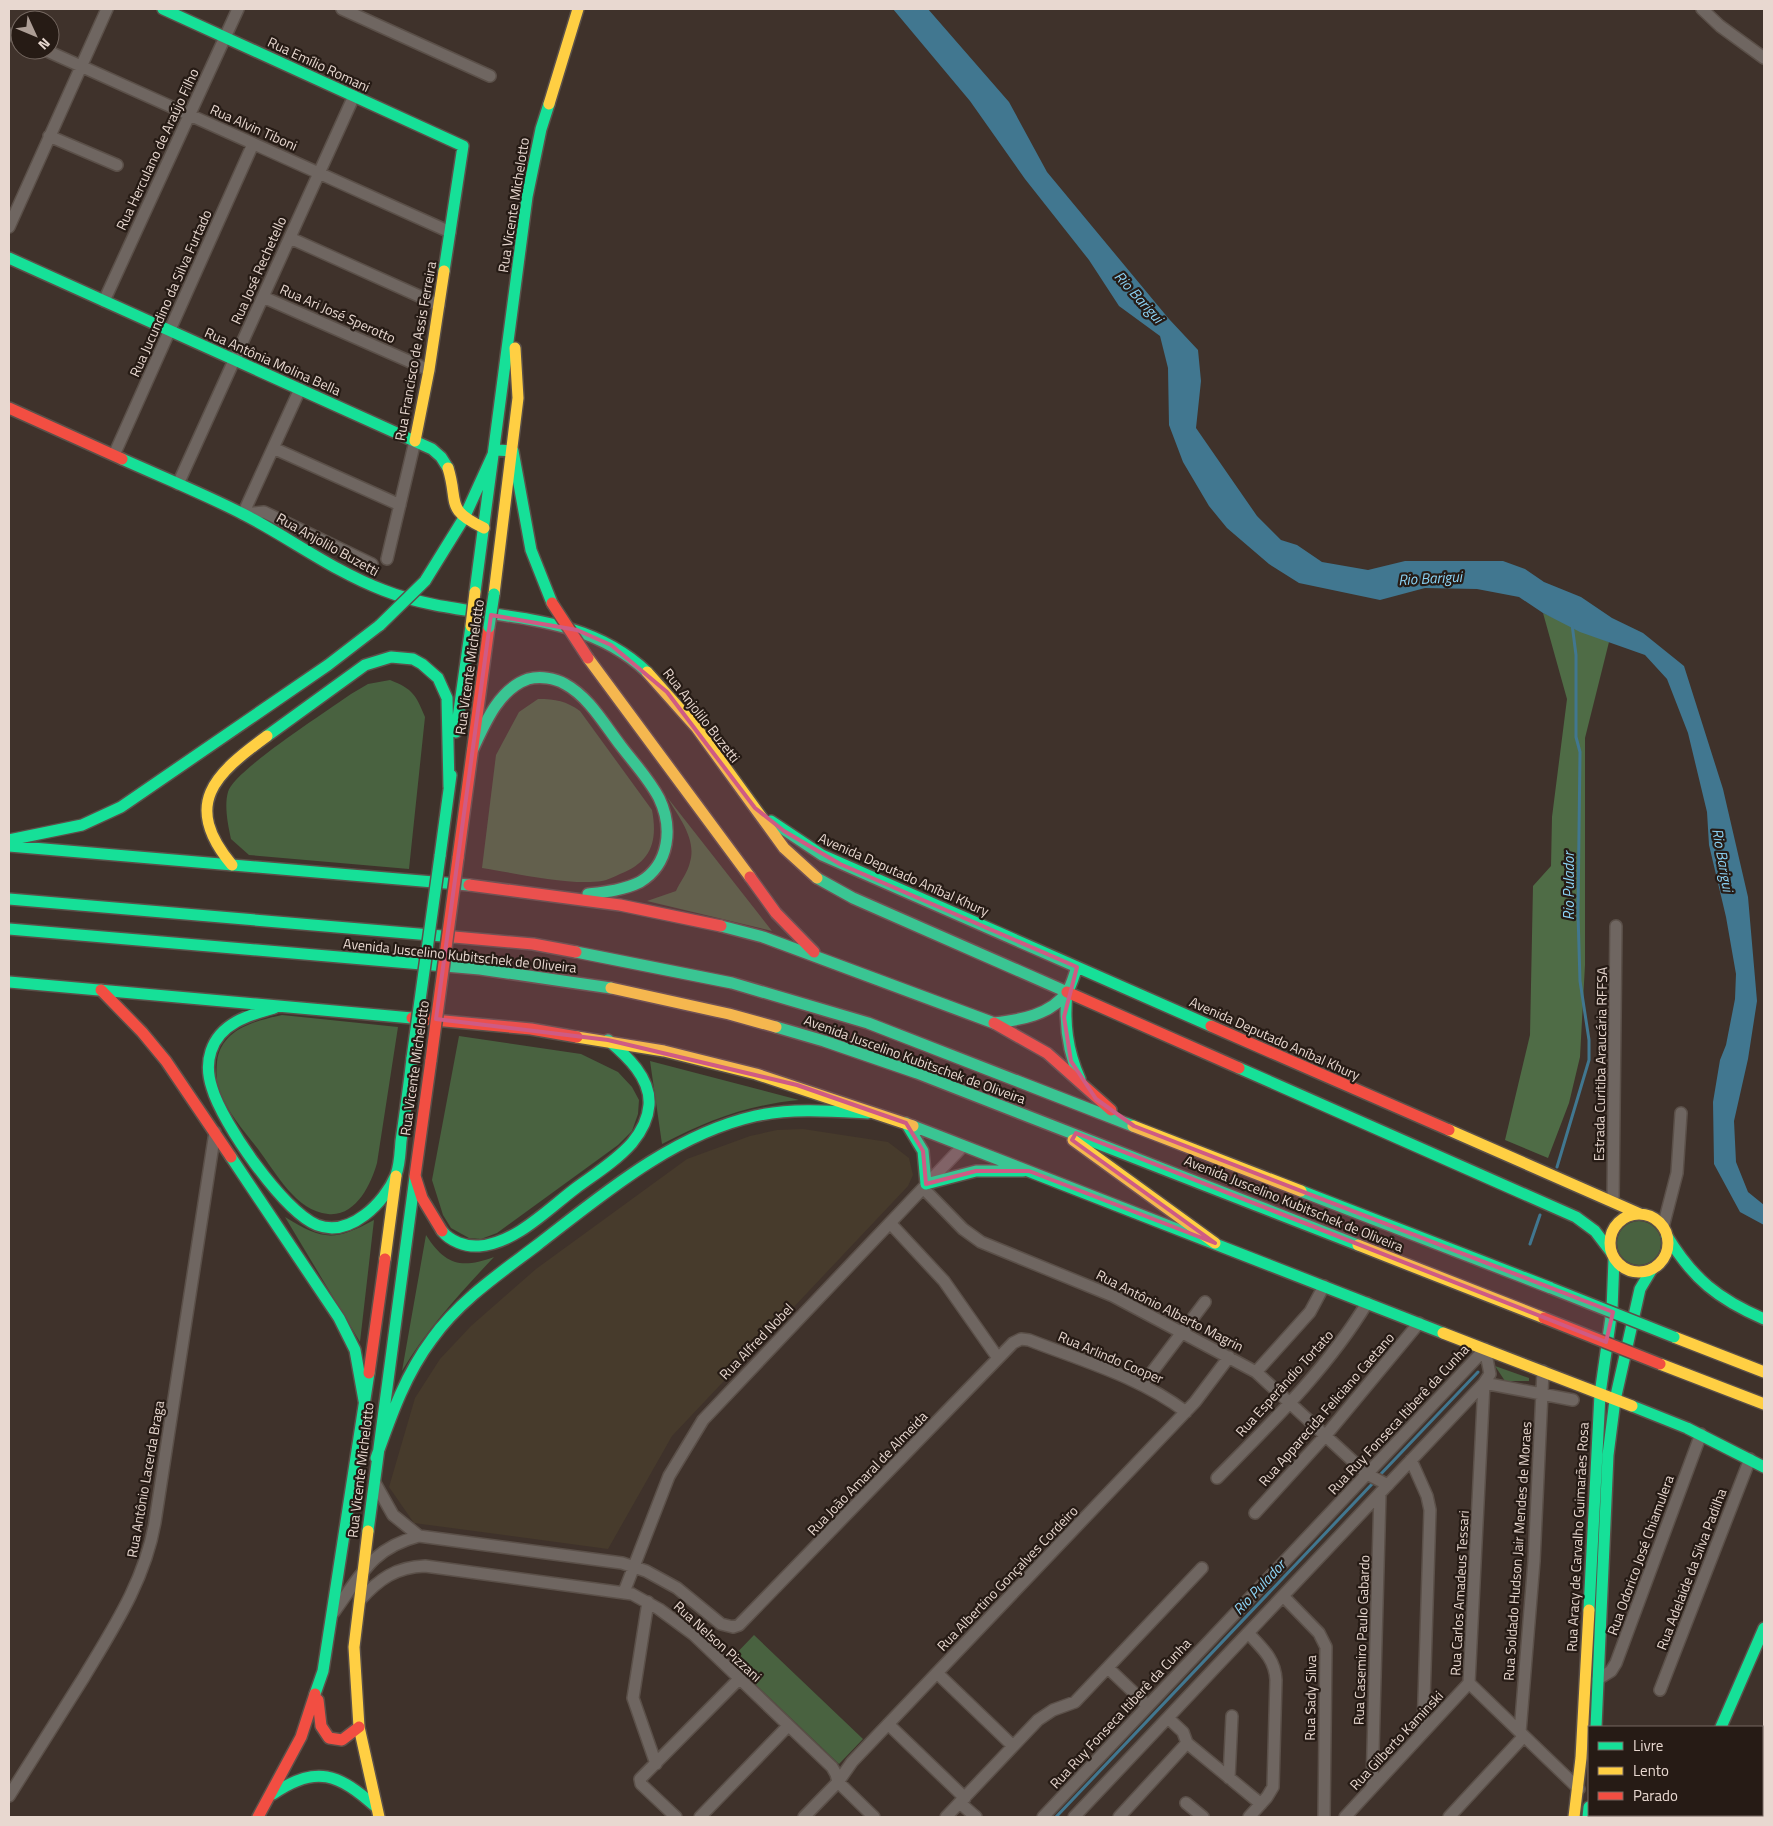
<svg xmlns="http://www.w3.org/2000/svg" width="1773" height="1826" viewBox="0 0 1773 1826" font-family="'Titillium Web',sans-serif">
<rect width="100%" height="100%" fill="#3f322b"/>
<path fill="#473b2c" d="M 803,1129 L 888,1142 L 909,1158 L 913,1175 L 908,1186 L 672,1436 L 608,1549 L 414,1523 L 389,1487 L 415,1398 L 440,1359 L 471,1326 L 536,1269 L 687,1159 L 750,1136 L 777,1130 Z"/>
<path fill="#496240" d="M 390,680 C 413,689 416,695 425,717 L 409,869 L 249,855 L 231,839 C 228,825 224,806 228,792 C 233,771 329,710 351,694 L 368,684 Z
M 538,699 C 556,699 566,701 580,711 L 652,810 C 658,842 651,862 620,874 C 614,877 607,880 602,881 C 571,886 514,873 482,868 L 496,755 L 519,712 Z
M 667,797 L 772,931 L 647,901 L 676,891 C 680,882 688,872 690,862 C 697,839 678,816 667,797 Z
M 282,1015 L 398,1027 L 377,1163 C 371,1184 356,1217 328,1214 C 296,1211 276,1173 258,1149 C 244,1131 228,1113 220,1092 C 216,1084 216,1072 217,1062 C 221,1029 255,1021 282,1015 Z
M 459,1036 L 581,1054 L 618,1072 L 632,1087 L 639,1100 L 638,1114 L 632,1131 L 618,1145 L 497,1233 L 481,1239 L 469,1238 L 451,1228 L 443,1215 L 432,1180 Z
M 650,1061 L 799,1100 C 747,1105 708,1120 662,1144 Z
M 285,1217 C 323,1241 335,1241 374,1220 L 360,1342 Z
M1617 1243a22 22 0 1 1 44 0a22 22 0 1 1-44 0Z
M 426,1235 C 445,1265 461,1269 494,1257 C 460,1293 427,1329 402,1371 Z
M 1495,1366 L 1529,1378 L 1529,1381 L 1505,1381 Z
M 754,1635 L 863,1739 L 839,1764 L 730,1660 Z"/>
<path fill="#4f6c46" d="M 1543,613 L 1609,642 L 1585,738 L 1585,965 L 1580,1057 L 1569,1103 L 1548,1158 L 1505,1140 L 1530,1035 L 1533,886 L 1551,866 L 1552,817 L 1567,699 Z"/>
<path fill="#417790" d="M 893,9 L 928,9 L 1009,102 L 1047,172 L 1169,319 L 1198,350 L 1201,381 L 1196,428 L 1257,516 L 1281,540 L 1297,545 L 1322,562 L 1368,570 L 1405,561 L 1503,561 L 1525,569 L 1544,582 L 1581,597 L 1612,618 L 1643,633 L 1684,666 L 1723,789 L 1748,897 L 1757,1001 L 1748,1059 L 1734,1121 L 1736,1162 L 1748,1192 L 1764,1205 L 1764,1225 L 1740,1212 L 1714,1164 L 1713,1102 L 1720,1060 L 1726,1045 L 1735,999 L 1736,974 L 1726,917 L 1709,845 L 1707,812 L 1688,733 L 1667,679 L 1645,655 L 1580,632 L 1543,613 L 1519,597 L 1477,589 L 1425,588 L 1380,600 L 1299,583 L 1269,564 L 1227,528 L 1209,506 L 1183,462 L 1169,425 L 1168,368 L 1160,336 L 1119,306 L 1089,260 L 1025,179 L 970,101 Z"/>
<g fill="none" stroke-linecap="round" stroke-linejoin="round">
<path stroke="#417790" stroke-width="3" d="M 1557,1167 L 1589,1060 L 1589,1040 L 1580,981 L 1578,914 L 1580,752 L 1576,737 L 1576,655 L 1572,624
M 1530,1244 L 1540,1215
M 1378,1477 L 1478,1372
M 1056,1817 L 1374,1482"/>
<g stroke="#5b5049" stroke-width="14">
<path id="street" d="M 342,9 L 490,76
M 1702,9 L 1720,26 L 1764,58
M 9,34 L 20,39
M 45,50 L 450,232
M 49,136 L 117,165
M 9,227 L 107,9
M 290,238 L 439,305
M 263,297 L 429,370
M 104,301 L 238,9
M 273,448 L 400,505
M 114,455 L 253,144
M 178,484 L 354,96
M 243,514 L 264,512 L 372,564
M 243,514 L 300,389
M 387,559 L 415,441
M 923,1188 L 963,1229 L 981,1242 L 1113,1296 L 1256,1372 L 1367,1474 L 1388,1485
M 1613,1202 L 1616,926
M 890,1223 L 944,1281 L 998,1358
M 1663,1227 L 1677,1173 L 1681,1113
M 1256,1372 L 1310,1312 L 1324,1286
M 1143,1384 L 1205,1302
M 1573,1400 L 1484,1383 L 1469,1683 L 1579,1789
M 1411,1460 L 1427,1496 L 1430,1510 L 1423,1731
M 1217,1478 C 1271,1423 1327,1369 1367,1303
M 375,1483 L 393,1515 L 419,1536
M 1255,1513 L 1326,1435 L 1419,1323
M 624,1592 L 669,1476 L 703,1420 L 963,1146
M 1283,1596 L 1319,1633 L 1326,1647 L 1324,1817
M 360,1600 C 379,1579 396,1567 425,1566 L 632,1594 L 659,1609 L 693,1634 L 832,1767 L 836,1774 L 838,1782 L 874,1817
M 648,1602 L 633,1698 L 656,1764
M 334,1612 C 361,1575 372,1548 419,1536 L 622,1563 L 646,1571 L 677,1588 L 721,1624 L 733,1627 L 739,1625 L 1013,1343 L 1021,1339 L 1029,1340 C 1083,1361 1140,1377 1186,1412
M 1248,1633 C 1262,1648 1275,1659 1276,1680 L 1273,1787 L 1267,1797 L 1249,1817
M 1108,1668 L 1148,1706
M 937,1673 L 1013,1746
M 1598,1679 L 1611,1671 L 1616,1663 L 1701,1434
M 1660,1690 L 1750,1459
M 1168,1718 L 1183,1732 L 1187,1743 L 1261,1804
M 888,1724 L 965,1798
M 1520,1732 L 1534,1561 L 1543,1371
M 1762,1754 L 1764,1755
M 1229,1778 L 1232,1716
M 1372,1787 L 1380,1493
M 9,1796 C 34,1757 59,1717 84,1677 C 114,1627 145,1580 155,1522 L 215,1132
M 960,1803 L 976,1817
M 1186,1803 L 1203,1817
M 676,1817 L 641,1784 L 640,1779 L 739,1679
M 700,1817 L 788,1726
M 804,1817 L 838,1782 L 852,1762 L 1195,1402 L 1229,1357
M 946,1817 L 1038,1720 L 1053,1710 L 1075,1702 L 1202,1568
M 1043,1817 L 1485,1349
M 1074,1817 L 1484,1383 L 1490,1374 L 1485,1349
M 1119,1817 L 1187,1743
M 1345,1817 L 1469,1683
M 1449,1817 L 1524,1736"/>
</g>
<g stroke="#5b5049" stroke-width="14">
<path id="fast" d="M 163,9 L 463,146 L 444,271
M 9,258 L 432,449 L 441,457 L 448,468
M 122,459 C 162,477 204,494 243,514 C 290,538 333,571 383,590 C 471,625 573,602 647,672
M 425,581 L 464,518 L 495,450 L 513,451 L 531,550 L 552,603
M 475,592 L 527,197 L 541,129 L 549,104
M 456,732 L 471,626
M 267,736 L 365,665 L 391,657 L 413,659 L 422,664 L 438,678 L 447,698 L 449,787
M 473,749 C 485,723 499,689 528,679 C 540,676 555,678 565,684 C 589,697 604,724 621,746 C 634,763 649,779 659,798 C 673,827 670,864 640,882 C 624,890 605,892 588,894
M 771,821 L 822,855 L 1077,967
M 9,840 L 82,825 L 121,807 L 328,665 L 380,625
M 9,846 L 469,885
M 440,856 L 451,775
M 817,878 L 853,898 L 1067,992
M 9,899 L 454,937
M 721,926 L 763,937 L 994,1023 C 1020,1020 1051,1015 1067,992 C 1072,985 1074,975 1077,967 L 1211,1026
M 9,929 L 480,969 L 611,988
M 576,952 L 732,983 L 868,1023 L 1133,1126
M 9,982 L 412,1018
M 1067,992 C 1064,1023 1067,1050 1080,1079
M 274,1008 C 249,1015 220,1023 211,1051 C 207,1063 208,1076 212,1088 C 222,1123 283,1211 317,1225 C 350,1238 385,1202 396,1175 C 400,1164 400,1152 401,1141 C 405,1113 409,1086 412,1058
M 776,1027 L 824,1041 L 917,1073 L 1358,1245
M 1239,1068 L 1576,1217 L 1595,1231 L 1611,1252
M 906,1123 L 923,1151 L 926,1184 L 976,1171 L 1023,1171
M 913,1126 L 1443,1333
M 231,1157 L 339,1318 L 355,1350 L 365,1406
M 1301,1191 L 1551,1288
M 442,1231 C 450,1241 465,1247 479,1246 C 516,1243 548,1209 576,1188 C 595,1174 616,1161 632,1143 C 641,1132 648,1119 649,1105 C 651,1078 627,1056 608,1040
M 1667,1236 C 1693,1279 1718,1299 1764,1319
M 1600,1394 L 1612,1310 L 1614,1259
M 1615,1400 L 1640,1289 L 1652,1269
M 1632,1406 L 1687,1428 L 1764,1467
M 376,1458 C 391,1416 405,1375 432,1339 C 459,1301 499,1274 536,1246 C 602,1195 672,1135 755,1116 C 792,1108 831,1111 868,1113
M 368,1531 L 415,1177
M 1589,1610 L 1600,1394
M 315,1694 L 323,1671 L 369,1373
M 1596,1727 L 1608,1455 L 1615,1400
M 1721,1727 L 1764,1628
M 273,1794 C 316,1764 339,1774 376,1807
M 1588,1817 L 1589,1807"/>
</g>
<g stroke="#5b5049" stroke-width="14">
<path id="slow" d="M 549,104 L 578,9
M 415,441 L 429,370 L 444,271
M 448,468 C 459,503 444,509 484,528
M 494,594 L 518,398 L 515,348
M 588,658 L 750,877
M 647,672 L 696,727 L 784,848 L 817,878
M 232,865 C 181,804 215,774 267,736
M 611,988 L 729,1014 L 776,1027
M 577,1037 L 664,1051 L 756,1074 L 913,1126
M 1133,1126 L 1301,1191
M 1449,1130 L 1640,1214
M 1073,1140 L 1215,1243
M1610 1243a29 29 0 1 1 58 0a29 29 0 1 1-58 0Z
M 1358,1245 L 1544,1318
M 385,1259 L 396,1176
M 1443,1333 L 1632,1406
M 1674,1337 L 1764,1372
M 1660,1364 L 1764,1404
M 368,1531 L 354,1647 L 359,1727 L 379,1817
M 1574,1817 L 1581,1758 L 1589,1610
M 1681,1817 L 1682,1815"/>
</g>
<g stroke="#5b5049" stroke-width="14">
<path id="jam" d="M 9,408 L 122,459
M 458,858 L 489,627
M 750,877 L 776,913 L 814,952
M 469,885 L 620,905 L 721,926
M 454,937 L 533,944 L 576,952
M 101,990 L 142,1032 L 166,1061 L 231,1157
M 1067,992 L 1239,1068
M 412,1018 L 531,1029 L 577,1037
M 994,1023 L 1047,1053 L 1111,1110
M 1211,1026 L 1449,1130
M 431,1060 L 415,1176 L 422,1198 L 442,1231
M 369,1373 L 385,1259
M 318,1700 L 321,1726 L 329,1738 L 342,1740 L 359,1727
M 258,1817 L 301,1737 L 315,1694"/>
</g>
<use href="#street" stroke="#6f6661" stroke-width="11"/>
<use href="#fast" stroke="#16e098" stroke-width="11"/>
<use href="#slow" stroke="#ffcf43" stroke-width="11"/>
<use href="#jam" stroke="#f24e42" stroke-width="11"/>
<g stroke="#5b5049" stroke-width="14" stroke-linecap="butt">
<path id="fast-bridge" d="M 380,625 L 425,581
M 489,627 L 494,594
M 412,1058 L 440,856
M 1551,1288 L 1674,1337"/>
</g>
<g stroke="#5b5049" stroke-width="14" stroke-linecap="butt">
<path id="slow-bridge" d="M 471,626 L 475,592"/>
</g>
<g stroke="#5b5049" stroke-width="14" stroke-linecap="butt">
<path id="jam-bridge" d="M 552,603 L 588,658
M 431,1060 L 458,858
M 1544,1318 L 1660,1364"/>
</g>
<use href="#fast-bridge" stroke="#16e098" stroke-width="11"/>
<use href="#slow-bridge" stroke="#ffcf43" stroke-width="11"/>
<use href="#jam-bridge" stroke="#f24e42" stroke-width="11"/>
</g>
<path fill="#cf5b84" fill-opacity="0.2" stroke="#cf5b84" stroke-width="4" stroke-linejoin="round" d="M 491,615 L 577,630 L 611,645 L 667,692 L 755,808 L 784,831 L 840,864 L 1077,967 L 1064,1017 L 1071,1061 L 1096,1099 L 1134,1126 L 1613,1312 L 1606,1342 L 1076,1133 L 1072,1140 L 1215,1243 L 1029,1171 L 976,1171 L 926,1184 L 923,1151 L 906,1123 L 797,1085 L 608,1040 L 436,1019 Z"/>
<g text-anchor="middle" dominant-baseline="central" stroke-width="4.5" stroke-linejoin="round" paint-order="stroke">
<g font-size="14" fill="#e8d8d0" stroke="#261b15">
<text transform="translate(319 64) rotate(25)">Rua Emílio Romani</text>
<text transform="translate(254 127) rotate(24)">Rua Alvin Tiboni</text>
<text transform="translate(157 149) rotate(-65)">Rua Herculano de Araújo Filho</text>
<text transform="translate(513 205) rotate(-81)">Rua Vicente Michelotto</text>
<text transform="translate(258 270) rotate(-66)">Rua José Rechetello</text>
<text transform="translate(170 293) rotate(-66)">Rua Jucundino da Silva Furtado</text>
<text transform="translate(338 313) rotate(24)">Rua Ari José Sperotto</text>
<text transform="translate(415 351) rotate(-80)">Rua Francisco de Assis Ferreira</text>
<text transform="translate(273 361) rotate(24)">Rua Antônia Molina Bella</text>
<text transform="translate(328 544) rotate(29)">Rua Anjolilo Buzetti</text>
<text transform="translate(469 667) rotate(-82)">Rua Vicente Michelotto</text>
<text transform="translate(702 715) rotate(52)">Rua Anjolilo Buzetti</text>
<text transform="translate(904 874) rotate(24)">Avenida Deputado Aníbal Khury</text>
<text transform="translate(460 955) rotate(6)">Avenida Juscelino Kubitschek de Oliveira</text>
<text transform="translate(1275 1038) rotate(24)">Avenida Deputado Aníbal Khury</text>
<text transform="translate(915 1059) rotate(20)">Avenida Juscelino Kubitschek de Oliveira</text>
<text transform="translate(1600 1064) rotate(-89)">Estrada Curitiba Araucária RFFSA</text>
<text transform="translate(414 1068) rotate(-82)">Rua Vicente Michelotto</text>
<text transform="translate(1294 1203) rotate(22)">Avenida Juscelino Kubitschek de Oliveira</text>
<text transform="translate(1170 1310) rotate(27)">Rua Antônio Alberto Magrin</text>
<text transform="translate(756 1341) rotate(-46)">Rua Alfred Nobel</text>
<text transform="translate(1111 1357) rotate(23)">Rua Arlindo Cooper</text>
<text transform="translate(1284 1383) rotate(-48)">Rua Esperândio Tortato</text>
<text transform="translate(1326 1409) rotate(-49)">Rua Apparecida Feliciano Caetano</text>
<text transform="translate(1398 1419) rotate(-47)">Rua Ruy Fonseca Itiberê da Cunha</text>
<text transform="translate(360 1470) rotate(-83)">Rua Vicente Michelotto</text>
<text transform="translate(867 1473) rotate(-46)">Rua João Amaral de Almeida</text>
<text transform="translate(145 1479) rotate(-80)">Rua Antônio Lacerda Braga</text>
<text transform="translate(1577 1537) rotate(-87)">Rua Aracy de Carvalho Guimarães Rosa</text>
<text transform="translate(1517 1551) rotate(-86)">Rua Soldado Hudson Jair Mendes de Moraes</text>
<text transform="translate(1640 1555) rotate(-70)">Rua Odorico José Chiamulera</text>
<text transform="translate(1691 1569) rotate(-69)">Rua Adelaide da Silva Padilha</text>
<text transform="translate(1007 1578) rotate(-46)">Rua Albertino Gonçalves Cordeiro</text>
<text transform="translate(1459 1593) rotate(-87)">Rua Carlos Amadeus Tessari</text>
<text transform="translate(1361 1640) rotate(-88)">Rua Casemiro Paulo Gabardo</text>
<text transform="translate(718 1641) rotate(42)">Rua Nelson Pizzani</text>
<text transform="translate(1310 1698) rotate(-89)">Rua Sady Silva</text>
<text transform="translate(1120 1713) rotate(-47)">Rua Ruy Fonseca Itiberê da Cunha</text>
<text transform="translate(1396 1740) rotate(-47)">Rua Gilberto Kaminski</text>
</g>
<g font-size="15" font-style="italic" fill="#8cd3f5" stroke="#261b15">
<text transform="translate(1139 297) rotate(48)">Rio Barigui</text>
<text transform="translate(1430 578) rotate(-3)">Rio Barigui</text>
<text transform="translate(1723 860) rotate(80)">Rio Barigui</text>
<text transform="translate(1568 886) rotate(-90)">Rio Pulador</text>
<text transform="translate(1259 1587) rotate(-47)">Rio Pulador</text>
</g>
</g>
<rect width="1773" height="1826" fill="none" stroke="#e8d8d0" stroke-width="20"/>
<rect x="1588" y="1726" width="175" height="90" fill="#261b15" stroke="#746760"/>
<rect x="1598" y="1742" width="25" height="8" fill="#16e098" stroke="#746760"/>
<text x="1633" y="1751" font-size="15" fill="#e8d8d0">Livre</text>
<rect x="1598" y="1767" width="25" height="8" fill="#ffcf43" stroke="#746760"/>
<text x="1633" y="1776" font-size="15" fill="#e8d8d0">Lento</text>
<rect x="1598" y="1792" width="25" height="8" fill="#f24e42" stroke="#746760"/>
<text x="1633" y="1801" font-size="15" fill="#e8d8d0">Parado</text>
<g transform="translate(35 35) rotate(134)"><circle r="24" fill="#261b15" stroke="#746760"/>
<path d="M0-4L9 19L0 12L-9 19Z" fill="#ad9e96"/>
<text y="-8" font-size="14" font-weight="bold" text-anchor="middle" fill="#e8d8d0">N</text>
</g>
</svg>
